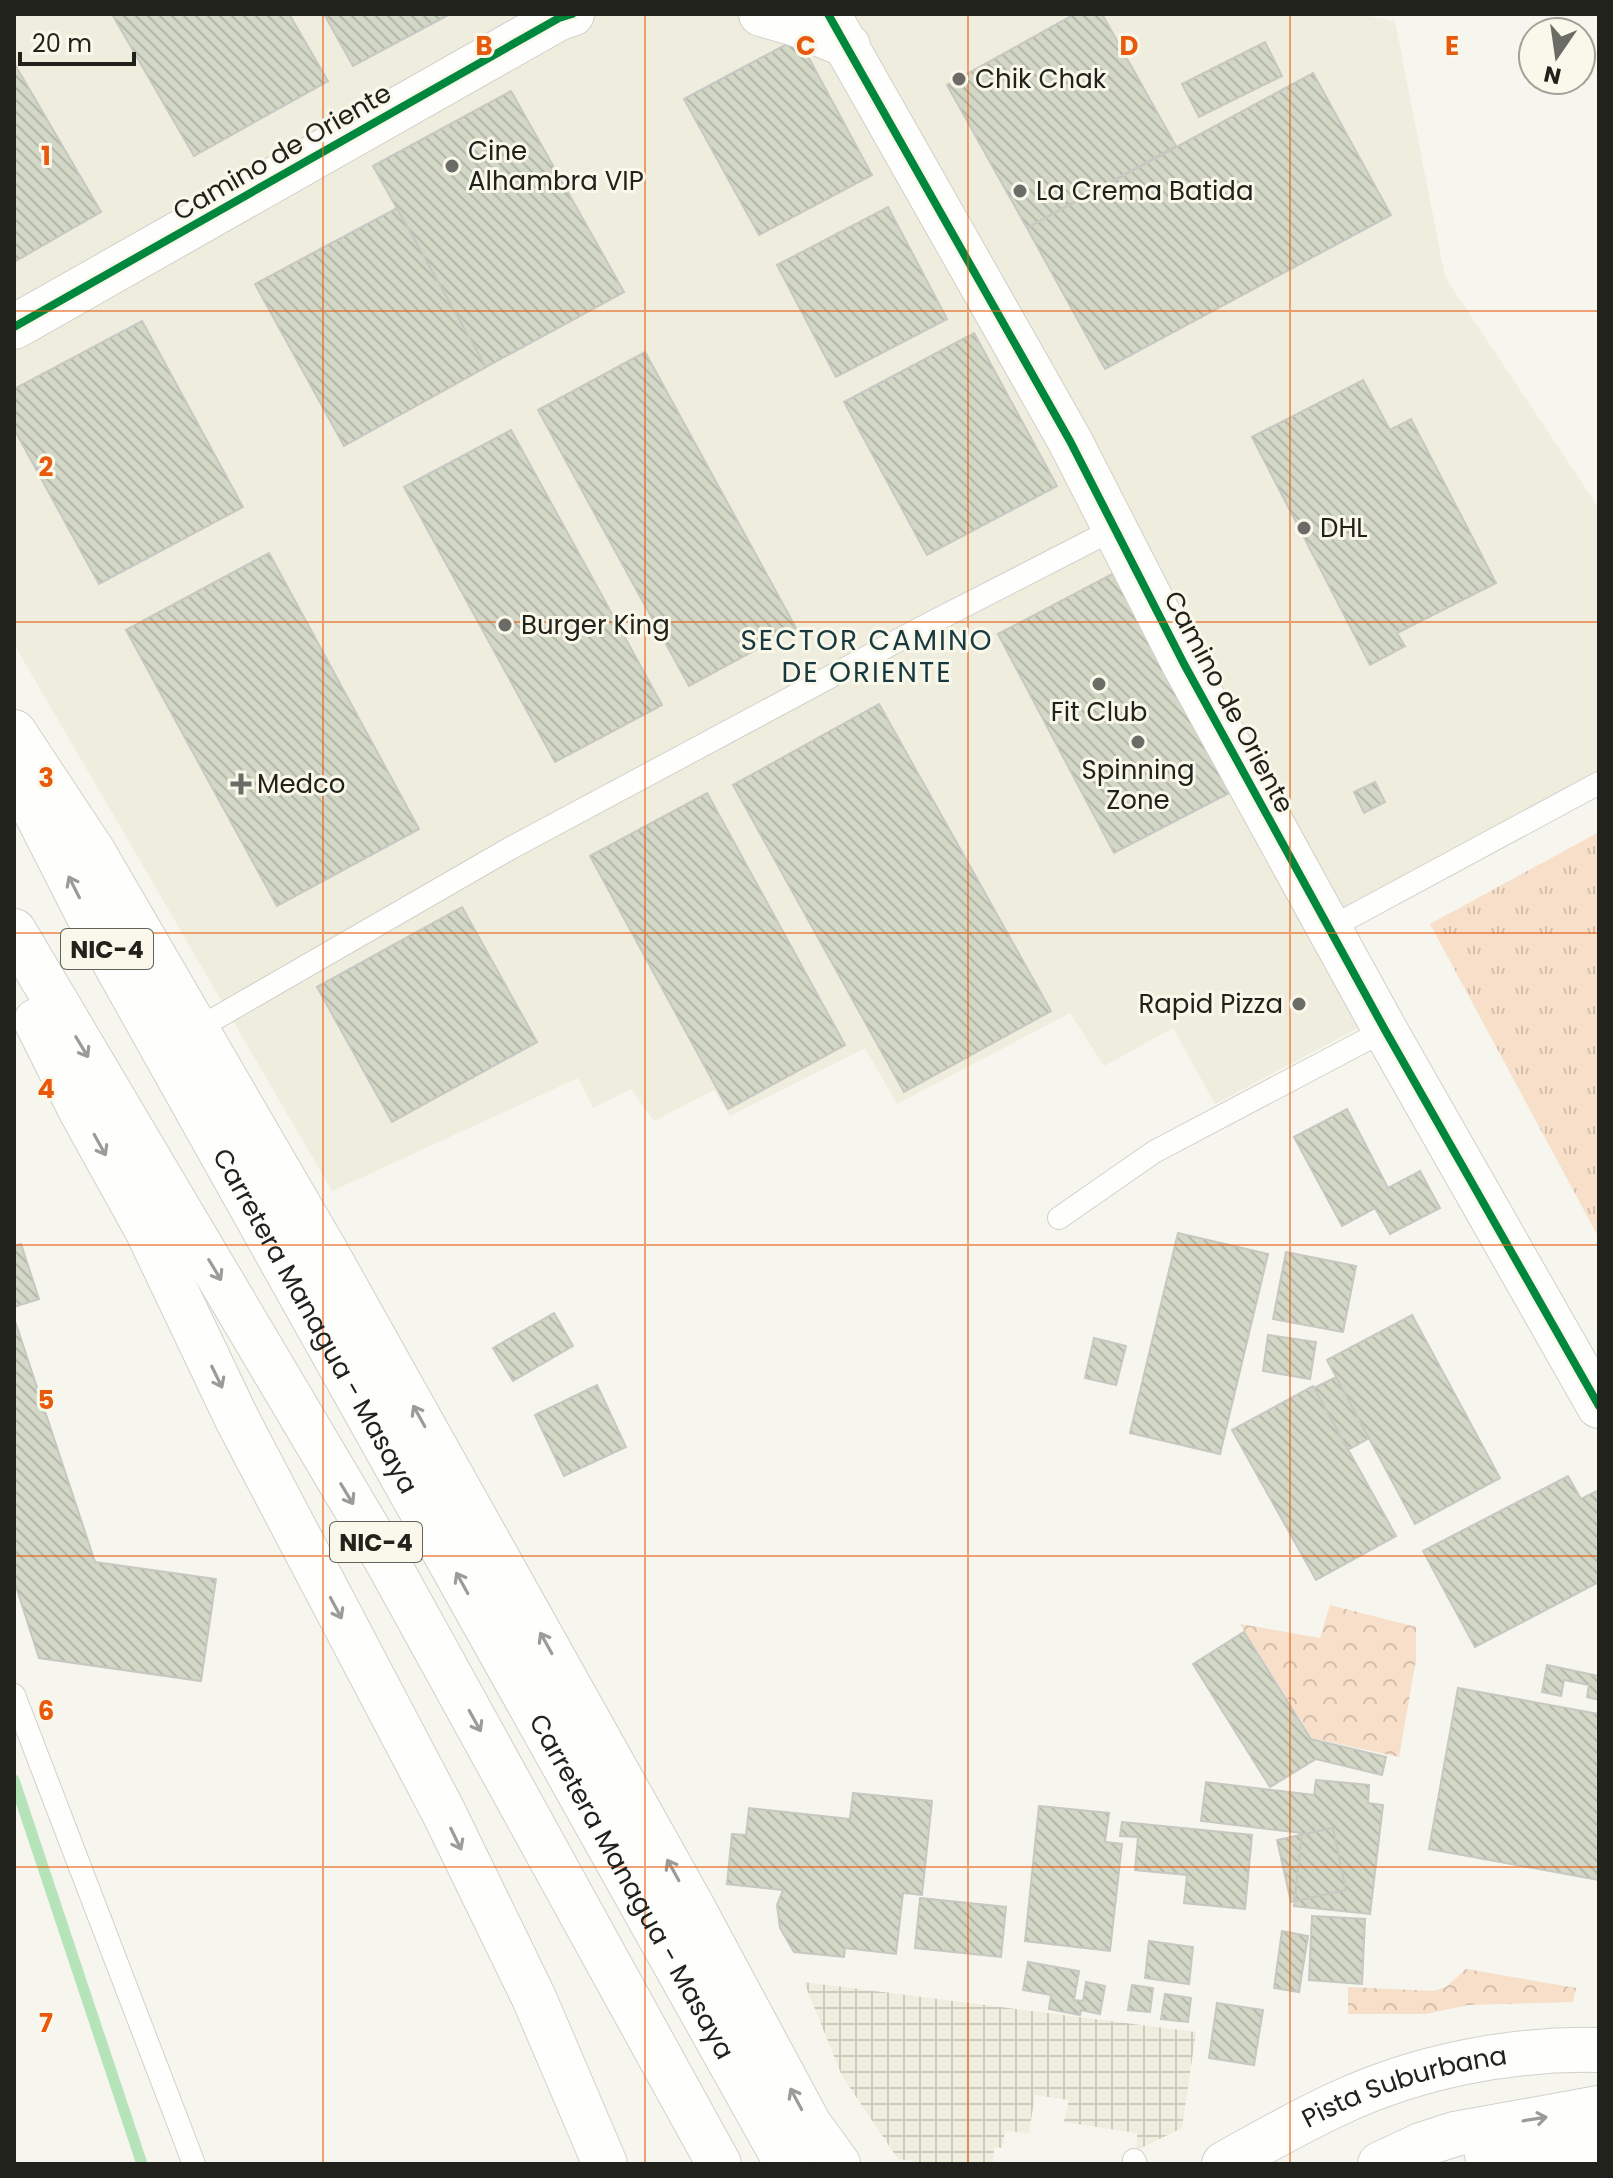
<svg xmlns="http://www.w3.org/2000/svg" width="1613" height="2178" viewBox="0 0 1613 2178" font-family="Poppins,sans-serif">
<defs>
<pattern id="industrial-grid" width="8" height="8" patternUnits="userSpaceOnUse" patternTransform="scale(2)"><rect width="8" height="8" fill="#efedde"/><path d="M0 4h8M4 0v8" fill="none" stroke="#cdcbbe"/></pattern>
<pattern id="grass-tufts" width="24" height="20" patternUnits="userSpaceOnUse" patternTransform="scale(2)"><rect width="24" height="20" fill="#f7dfc9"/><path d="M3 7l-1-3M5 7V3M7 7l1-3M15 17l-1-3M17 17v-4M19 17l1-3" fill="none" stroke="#d3bfac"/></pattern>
<pattern id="forest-crowns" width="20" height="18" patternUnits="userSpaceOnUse" patternTransform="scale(2)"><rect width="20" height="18" fill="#f7dfc9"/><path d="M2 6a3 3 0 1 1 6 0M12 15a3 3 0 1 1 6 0" fill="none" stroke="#d3bfac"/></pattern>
<pattern id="building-back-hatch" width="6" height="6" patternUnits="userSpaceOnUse" patternTransform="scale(2)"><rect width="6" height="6" fill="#d2d7c6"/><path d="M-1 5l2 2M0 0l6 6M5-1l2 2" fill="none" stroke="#b4b8aa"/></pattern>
</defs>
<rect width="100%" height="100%" fill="#f6f5ee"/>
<path fill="#efedde" d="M 14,14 L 1358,14 L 1395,21 L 1445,277 L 1599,508 L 1599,790 L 1351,925 L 1392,1010 L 1215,1104 L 1173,1028 L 1104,1066 L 1070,1013 L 897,1104 L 865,1048 L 730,1116 L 714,1090 L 654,1121 L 631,1089 L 593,1108 L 578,1078 L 332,1191 L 14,644 Z"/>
<path fill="url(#industrial-grid)" d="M 804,1982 L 1196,2032 L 1182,2128 L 1137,2150 L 1137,2133 L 1064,2122 L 1069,2100 L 1035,2095 L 1029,2133 L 1005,2131 L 1002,2148 L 994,2147 L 993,2164 L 933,2164 L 898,2159 L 842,2076 Z"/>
<path fill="url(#grass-tufts)" d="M 1599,832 L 1599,1238 L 1430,924 Z"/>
<path fill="url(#forest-crowns)" d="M 1330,1605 L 1416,1627 L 1416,1660 L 1399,1757 L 1312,1738 L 1240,1624 L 1320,1638 Z
M 1466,1969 L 1576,1988 L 1573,2002 L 1468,2005 L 1425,2014 L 1348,2014 L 1348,1987 L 1434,1991 L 1446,1987 Z"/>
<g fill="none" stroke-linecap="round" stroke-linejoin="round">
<path stroke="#b6e4b9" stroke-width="11" d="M 14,1780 L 142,2164"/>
</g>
<path fill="url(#building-back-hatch)" stroke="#c7c8c2" stroke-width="2" d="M 112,14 L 289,14 L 328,81 L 194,156 Z
M 324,14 L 450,14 L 353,66 Z
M 1075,14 L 1102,14 L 1176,146 L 1027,228 L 947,85 Z
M 798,38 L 872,175 L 759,235 L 684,99 Z
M 1265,42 L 1282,76 L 1199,117 L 1182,84 Z
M 14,63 L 101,212 L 14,262 Z
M 1313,73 L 1391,215 L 1105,369 L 1027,228 Z
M 511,91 L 624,292 L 486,367 L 373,166 Z
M 888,207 L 947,319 L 836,377 L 777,265 Z
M 397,208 L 486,367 L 344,446 L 255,284 Z
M 142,321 L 243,507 L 99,584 L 14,429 L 14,389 Z
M 974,333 L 1057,486 L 927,555 L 844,402 Z
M 645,352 L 796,628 L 689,686 L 538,410 Z
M 1363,380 L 1390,430 L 1411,419 L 1496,583 L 1397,633 L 1405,646 L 1370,665 L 1252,437 Z
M 511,430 L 662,705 L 555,762 L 404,487 Z
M 269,553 L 419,829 L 277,906 L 126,630 Z
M 1114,573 L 1231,792 L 1114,853 L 998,634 Z
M 879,704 L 1051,1011 L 904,1092 L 733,785 Z
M 1375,782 L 1385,802 L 1364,813 L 1354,792 Z
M 707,793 L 845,1045 L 728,1109 L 590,856 Z
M 462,907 L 537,1042 L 392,1122 L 317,987 Z
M 1347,1109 L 1388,1188 L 1420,1171 L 1440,1208 L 1390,1234 L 1375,1208 L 1342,1226 L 1294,1137 Z
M 1178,1233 L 1268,1254 L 1220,1454 L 1130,1433 Z
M 21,1244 L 39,1299 L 14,1307 L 14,1246 Z
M 1286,1252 L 1356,1266 L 1343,1332 L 1273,1319 Z
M 554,1313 L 573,1346 L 513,1381 L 493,1348 Z
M 1412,1315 L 1500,1478 L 1415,1524 L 1327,1360 Z
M 14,1318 L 95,1562 L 216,1579 L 201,1681 L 39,1658 L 14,1580 Z
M 1268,1335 L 1316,1342 L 1310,1379 L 1263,1371 Z
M 1094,1338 L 1126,1346 L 1116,1385 L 1085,1378 Z
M 1336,1377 L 1369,1438 L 1348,1450 L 1314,1388 Z
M 597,1385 L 626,1447 L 564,1476 L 535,1415 Z
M 1313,1386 L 1396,1536 L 1316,1580 L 1232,1430 Z
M 1568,1476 L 1581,1499 L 1599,1490 L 1599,1582 L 1475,1647 L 1423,1551 Z
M 1244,1632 L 1311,1739 L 1386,1757 L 1382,1775 L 1316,1759 L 1270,1787 L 1193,1664 Z
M 1547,1665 L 1599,1676 L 1599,1700 L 1587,1697 L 1589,1685 L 1564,1680 L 1561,1696 L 1542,1692 Z
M 1458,1688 L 1599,1714 L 1599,1880 L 1429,1849 Z
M 1316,1780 L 1369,1785 L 1368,1803 L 1383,1805 L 1370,1914 L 1294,1906 L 1302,1833 L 1201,1821 L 1206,1782 L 1314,1795 Z
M 853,1793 L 932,1801 L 922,1895 L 903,1893 L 896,1954 L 845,1948 L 844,1957 L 794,1952 L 780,1928 L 777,1905 L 783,1890 L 727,1884 L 732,1834 L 746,1835 L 749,1808 L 850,1819 Z
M 1039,1806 L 1109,1813 L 1105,1842 L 1122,1844 L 1110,1951 L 1025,1941 Z
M 1122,1822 L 1252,1835 L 1245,1909 L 1184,1903 L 1187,1875 L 1135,1870 L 1138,1837 L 1120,1836 Z
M 1333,1828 L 1346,1890 L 1291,1902 L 1277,1840 Z
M 920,1898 L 1006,1907 L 1001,1957 L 915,1948 Z
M 1312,1916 L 1365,1919 L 1362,1984 L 1309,1980 Z
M 1282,1931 L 1308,1936 L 1299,1992 L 1274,1988 Z
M 1149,1941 L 1193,1947 L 1189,1984 L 1145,1978 Z
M 1028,1962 L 1079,1971 L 1074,2000 L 1083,2001 L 1086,1982 L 1105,1986 L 1100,2014 L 1081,2010 L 1080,2015 L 1049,2009 L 1051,1995 L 1023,1990 Z
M 1132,1985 L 1153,1988 L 1150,2012 L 1128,2010 Z
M 1165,1994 L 1191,1998 L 1188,2022 L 1161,2019 Z
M 1217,2003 L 1263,2010 L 1254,2065 L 1209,2058 Z"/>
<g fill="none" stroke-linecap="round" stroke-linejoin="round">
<g stroke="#d1d1cb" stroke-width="24">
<path id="service" d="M 1330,928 L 1599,783
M 197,1029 L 509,849 L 925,626 L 1114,529
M 1059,1218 L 1154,1152 L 1385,1030
M 14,1695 L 194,2164
M 1134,2160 L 1136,2164"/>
</g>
<g stroke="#d1d1cb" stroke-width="46">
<path id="minor" d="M 761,14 L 796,24 L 848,46
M 828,14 L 1070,441 L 1184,664 L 1385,1030 L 1599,1406
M 14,327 L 559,18 L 572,14"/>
</g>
<g stroke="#d1d1cb" stroke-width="46">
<g id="primary">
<path d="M 1487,2155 C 1523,2145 1562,2148 1599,2151"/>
<path id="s1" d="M 1224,2164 C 1261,2143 1299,2122 1337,2104 C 1418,2066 1511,2048 1599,2050"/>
<path d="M 1380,2164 L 1421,2145 L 1455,2134 L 1599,2108"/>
</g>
</g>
<g stroke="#d1d1cb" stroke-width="46">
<g id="trunk">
<path d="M 14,732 L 94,853 L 326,1252 L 692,1906 L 809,2124 L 838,2164"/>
<path id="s2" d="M 27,795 L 88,915 L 787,2164"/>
<path d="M 14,931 L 387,1561 L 719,2164"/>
<path d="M 36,1021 L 80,1109 L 147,1230 L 238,1421 L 444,1813 L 534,1998 L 605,2164"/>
</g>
</g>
<use href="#service" stroke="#fefefc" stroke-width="22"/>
<use href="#minor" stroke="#fefefc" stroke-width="44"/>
<use href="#primary" stroke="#fefefc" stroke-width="44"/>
<use href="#trunk" stroke="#fefefc" stroke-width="44"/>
<g stroke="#f9f8ea" stroke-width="13">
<path id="cycleway" d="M 828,14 L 1070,441 L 1184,664 L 1385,1030 L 1599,1406
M 14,327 L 559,18 L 572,14"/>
</g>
<use href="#cycleway" stroke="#00873e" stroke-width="8"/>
</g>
<defs><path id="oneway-shaft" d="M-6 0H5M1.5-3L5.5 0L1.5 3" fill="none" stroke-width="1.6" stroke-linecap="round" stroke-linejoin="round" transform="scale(2)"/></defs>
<g stroke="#9b9b98">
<use href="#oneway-shaft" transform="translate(74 887) rotate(-117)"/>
<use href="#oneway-shaft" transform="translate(82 1047) rotate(59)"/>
<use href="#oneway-shaft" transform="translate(100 1145) rotate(61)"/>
<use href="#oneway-shaft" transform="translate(215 1270) rotate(59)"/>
<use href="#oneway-shaft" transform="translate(217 1377) rotate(64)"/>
<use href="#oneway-shaft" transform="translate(419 1416) rotate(-119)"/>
<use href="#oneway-shaft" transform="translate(347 1494) rotate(59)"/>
<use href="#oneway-shaft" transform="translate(462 1583) rotate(-119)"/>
<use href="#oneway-shaft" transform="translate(336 1608) rotate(62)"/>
<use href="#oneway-shaft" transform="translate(546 1643) rotate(-119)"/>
<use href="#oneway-shaft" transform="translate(475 1721) rotate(61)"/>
<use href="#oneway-shaft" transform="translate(456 1839) rotate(64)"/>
<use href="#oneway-shaft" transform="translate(673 1870) rotate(-119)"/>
<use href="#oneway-shaft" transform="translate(796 2099) rotate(-118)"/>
<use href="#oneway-shaft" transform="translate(1535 2119) rotate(-9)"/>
</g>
<path fill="none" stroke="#e8590c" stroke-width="2" stroke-opacity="0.55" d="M 323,14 L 323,2164M 645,14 L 645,2164M 968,14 L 968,2164M 1290,14 L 1290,2164M 14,311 L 1599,311M 14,622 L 1599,622M 14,933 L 1599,933M 14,1245 L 1599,1245M 14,1556 L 1599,1556M 14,1867 L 1599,1867"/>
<g fill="#6c6c66" stroke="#f9f8ea" stroke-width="3">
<circle cx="959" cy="79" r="8"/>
<circle cx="452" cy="166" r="8"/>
<circle cx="1020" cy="191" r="8"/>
<circle cx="1304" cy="528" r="8"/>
<circle cx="505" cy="625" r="8"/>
<circle cx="1099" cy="684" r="8"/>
<circle cx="1138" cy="742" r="8"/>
<path d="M237 772h8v8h8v8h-8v8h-8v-8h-8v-8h8z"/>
<circle cx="1299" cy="1004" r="8"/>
</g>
<g text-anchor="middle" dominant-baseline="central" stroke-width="6" stroke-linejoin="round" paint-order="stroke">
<g fill="#f9f8ea" stroke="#62625a" stroke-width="2">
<rect x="61" y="929" width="92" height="40" rx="6"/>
<rect x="330" y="1522" width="92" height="40" rx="6"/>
</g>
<g font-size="24" font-weight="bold" fill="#22221d">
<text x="107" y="949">NIC-4</text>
<text x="376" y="1542">NIC-4</text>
</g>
<g font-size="26" fill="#22221d" stroke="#f9f8ea" text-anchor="start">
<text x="975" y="79">Chik Chak</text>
<text x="468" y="151">Cine<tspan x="468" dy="30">Alhambra VIP</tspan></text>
<text x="1036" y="191">La Crema Batida</text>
<text x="1320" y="528">DHL</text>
<text x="521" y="625">Burger King</text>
<text x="1099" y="712" text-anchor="middle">Fit Club</text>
<text x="1138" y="770" text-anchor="middle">Spinning<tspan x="1138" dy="30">Zone</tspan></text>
<text x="257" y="784">Medco</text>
<text x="1283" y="1004" text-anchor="end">Rapid Pizza</text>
</g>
<g font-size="26" fill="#22221d" stroke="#f9f8ea">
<text transform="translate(282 152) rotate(-30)">Camino de Oriente</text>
<text transform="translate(1229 702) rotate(62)">Camino de Oriente</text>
<text stroke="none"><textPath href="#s2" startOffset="600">Carretera Managua - Masaya</textPath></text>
<text stroke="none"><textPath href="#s2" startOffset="1248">Carretera Managua - Masaya</textPath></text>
<text stroke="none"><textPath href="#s1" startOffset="198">Pista Suburbana</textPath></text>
</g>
<g font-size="28" letter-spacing="2" fill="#183940" stroke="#f9f8ea">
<text x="867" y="640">SECTOR CAMINO<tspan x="867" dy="32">DE ORIENTE</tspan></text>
</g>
</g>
<g font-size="26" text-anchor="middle" font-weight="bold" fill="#e8590c" stroke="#f9f8ea" stroke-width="6" stroke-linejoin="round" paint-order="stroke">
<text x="484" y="55">B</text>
<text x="806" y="55">C</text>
<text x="1129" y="55">D</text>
<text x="1452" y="55">E</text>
<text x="46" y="165">1</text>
<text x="46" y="476">2</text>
<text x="46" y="787">3</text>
<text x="46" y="1098">4</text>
<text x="46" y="1409">5</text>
<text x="46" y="1720">6</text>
<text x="46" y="2032">7</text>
</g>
<rect width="1613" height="2178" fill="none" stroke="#22221d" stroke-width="32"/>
<g transform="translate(1557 56) rotate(193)"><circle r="38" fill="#f9f8ea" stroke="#a3a298" stroke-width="2"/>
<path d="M0-6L14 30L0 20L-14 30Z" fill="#6c6c66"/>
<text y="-12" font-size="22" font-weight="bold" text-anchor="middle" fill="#22221d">N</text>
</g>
<path d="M20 52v12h114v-12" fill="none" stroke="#22221d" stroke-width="4"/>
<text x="32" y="52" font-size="24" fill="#22221d" stroke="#f9f8ea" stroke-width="6" paint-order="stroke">20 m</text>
</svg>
